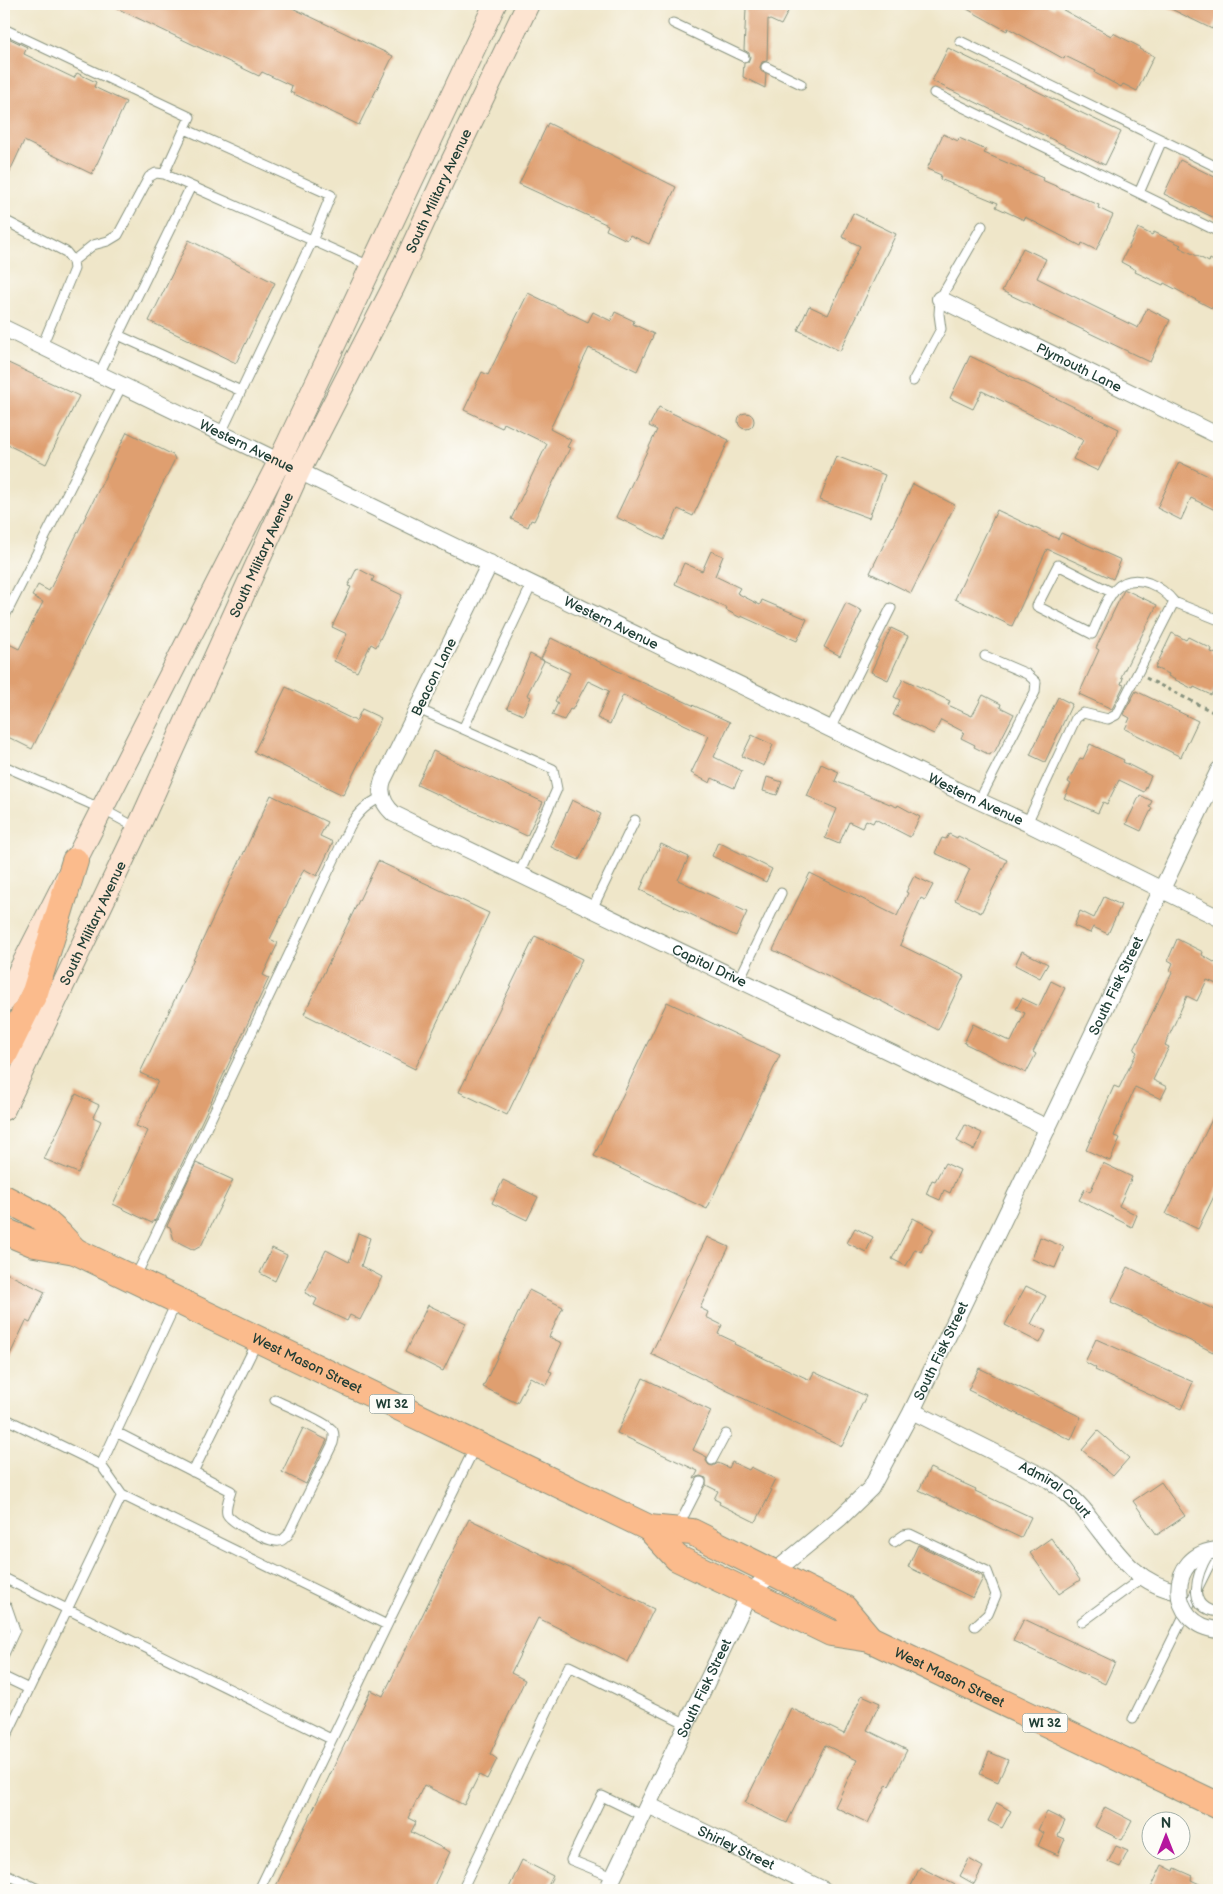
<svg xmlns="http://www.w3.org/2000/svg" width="1223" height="1894" viewBox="0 0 1223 1894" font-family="'Balsamiq Sans',sans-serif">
<rect width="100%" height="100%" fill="#fdfcf7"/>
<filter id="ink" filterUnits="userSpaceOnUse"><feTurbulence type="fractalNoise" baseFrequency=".02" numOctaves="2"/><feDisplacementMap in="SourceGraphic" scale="10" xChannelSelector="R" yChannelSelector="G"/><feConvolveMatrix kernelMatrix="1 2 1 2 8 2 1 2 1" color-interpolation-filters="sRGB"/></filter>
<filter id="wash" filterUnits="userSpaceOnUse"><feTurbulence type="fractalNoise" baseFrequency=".0096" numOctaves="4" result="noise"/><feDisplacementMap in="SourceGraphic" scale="20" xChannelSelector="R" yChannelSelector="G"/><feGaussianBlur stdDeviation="1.12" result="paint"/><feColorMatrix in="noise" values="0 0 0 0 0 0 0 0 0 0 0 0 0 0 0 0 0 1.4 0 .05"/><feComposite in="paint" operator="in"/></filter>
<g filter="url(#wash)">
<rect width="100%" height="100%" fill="#efe6c9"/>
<g id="blocks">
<path fill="#df9f70" d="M 108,4 L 284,4 L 393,56 L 359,125 L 290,92 L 292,86 L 262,72 L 259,76 Z
M 736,4 L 792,4 L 781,25 L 768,19 L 767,61 L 762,62 L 760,67 L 761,71 L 766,74 L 765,88 L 743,77 L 744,63 L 748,62 L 750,57 L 749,53 L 744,50 L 746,9 Z
M 958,4 L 1045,4 L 1055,9 L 1056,6 L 1111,36 L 1113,33 L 1140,47 L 1139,49 L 1154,56 L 1137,91 L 1123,84 L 1121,87 L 1095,73 L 1096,71 L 1065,56 L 1064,59 L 1008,28 L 1007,31 Z
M 1161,4 L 1215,4 L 1219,6 L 1219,14 L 1212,29 Z
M 4,36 L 27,47 L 24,54 L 74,78 L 77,73 L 96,82 L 94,87 L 126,102 L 92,174 L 24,141 L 4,184 Z
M 948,48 L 1121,132 L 1105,165 L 932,81 Z
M 548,123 L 676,187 L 649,244 L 630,235 L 627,240 L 606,230 L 608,225 L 519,184 Z
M 943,134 L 958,141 L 959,138 L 986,150 L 984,153 L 1043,178 L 1042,180 L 1099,205 L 1098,208 L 1113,215 L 1096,250 L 1082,243 L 1081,246 L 1025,217 L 1024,220 L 996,207 L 998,203 L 940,179 L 941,175 L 927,169 Z
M 1180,160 L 1219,179 L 1219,220 L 1164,194 Z
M 853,213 L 896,234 L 840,351 L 798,330 L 809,306 L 828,315 L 860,246 L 842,237 Z
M 1138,228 L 1152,235 L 1154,232 L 1181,245 L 1179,247 L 1209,262 L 1210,259 L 1219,264 L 1219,312 L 1164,283 L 1163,285 L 1135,272 L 1136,270 L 1121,262 Z
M 189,240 L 275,283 L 236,363 L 149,321 Z
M 1023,248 L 1046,259 L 1037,278 L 1093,306 L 1138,328 L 1147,308 L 1170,320 L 1150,362 L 1002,291 Z
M 528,293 L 588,322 L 593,312 L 611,321 L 615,312 L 634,321 L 633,324 L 654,334 L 637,371 L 589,348 L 550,429 L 571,440 L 567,447 L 570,448 L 534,521 L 531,520 L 528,527 L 511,519 L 547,444 L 504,423 L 502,428 L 464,410 L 482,372 L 488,375 Z
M 970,356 L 1119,429 L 1098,471 L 1073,459 L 1083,440 L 982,391 L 973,409 L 950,398 Z
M 4,361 L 79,396 L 46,464 L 4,443 Z
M 659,407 L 729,440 L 693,516 L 678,509 L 664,540 L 616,517 L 657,430 L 649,426 Z
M738 421a8 8 0 1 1 16 0a8 8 0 1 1-16 0Z
M 127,432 L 173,455 L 175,459 L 32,749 L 4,735 L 4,651 L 7,643 L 19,649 L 43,602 L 32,596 L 38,585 L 49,591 Z
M 836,456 L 885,475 L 869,518 L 820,500 Z
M 1179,462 L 1219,481 L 1219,512 L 1191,498 L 1181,520 L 1157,508 Z
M 913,484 L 955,505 L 911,593 L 870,573 Z
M 997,510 L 1058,539 L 1061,533 L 1121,560 L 1113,579 L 1047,549 L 1012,626 L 955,599 Z
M 711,551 L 723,556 L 715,576 L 740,588 L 737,593 L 760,605 L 762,600 L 807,619 L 797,641 L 741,616 L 741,618 L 726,610 L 727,608 L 675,584 L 684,563 L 702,571 Z
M 357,568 L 374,577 L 372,581 L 402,595 L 376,647 L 371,644 L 357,672 L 334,661 L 347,634 L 332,627 L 351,587 L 348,586 Z
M 1124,590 L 1126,590 L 1157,605 L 1121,677 L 1123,678 L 1121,684 L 1124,685 L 1112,709 L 1079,694 L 1099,650 L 1096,648 Z
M 846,603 L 862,611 L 840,656 L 824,647 Z
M 891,628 L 908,636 L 888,680 L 871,672 Z
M 1172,633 L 1186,640 L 1188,637 L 1212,649 L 1211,652 L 1219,655 L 1219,679 L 1211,695 L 1194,687 L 1193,689 L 1168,676 L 1169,674 L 1155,668 Z
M 551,638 L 626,675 L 730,722 L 714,757 L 742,771 L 734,788 L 712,778 L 710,783 L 691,773 L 709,736 L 623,695 L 610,724 L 597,718 L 609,691 L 588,681 L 572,710 L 570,709 L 564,720 L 552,715 L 558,703 L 555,701 L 570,673 L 541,659 Z
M 530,654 L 544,661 L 527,695 L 531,697 L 523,715 L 507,708 Z
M 903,679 L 950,701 L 948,705 L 972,716 L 983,695 L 1001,704 L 1000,707 L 1014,714 L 994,753 L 992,752 L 990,755 L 974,747 L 975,745 L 961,738 L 964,732 L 941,720 L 934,734 L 893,715 L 900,700 L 894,697 Z
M 286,687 L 356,721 L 362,709 L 381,718 L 343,795 L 254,752 Z
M 1136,691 L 1198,721 L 1181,757 L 1125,729 L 1130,718 L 1123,714 Z
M 1058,697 L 1072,704 L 1045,762 L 1030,755 Z
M 752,735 L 773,745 L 764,766 L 742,756 Z
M 1090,744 L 1124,760 L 1123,762 L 1151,776 L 1144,792 L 1119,780 L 1107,804 L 1103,802 L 1098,813 L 1064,798 L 1071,784 L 1068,782 L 1080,758 L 1083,759 Z
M 433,751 L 543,802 L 527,836 L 417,785 Z
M 821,764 L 839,772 L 835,781 L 897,807 L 898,805 L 920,817 L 910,837 L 875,819 L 873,823 L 866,820 L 862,828 L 849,822 L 839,844 L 825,838 L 837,809 L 807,796 Z
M 767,777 L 782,782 L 777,795 L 763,791 Z
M 271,795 L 327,822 L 320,836 L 333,842 L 317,876 L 304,869 L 270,939 L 278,943 L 263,975 L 269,978 L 155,1221 L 154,1220 L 152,1223 L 113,1204 L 148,1131 L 136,1126 L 158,1081 L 140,1073 Z
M 1140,795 L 1152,801 L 1149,807 L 1152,808 L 1141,831 L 1126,824 Z
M 572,800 L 601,814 L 579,860 L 551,847 Z
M 949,834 L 957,838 L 958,836 L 1007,860 L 981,913 L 955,900 L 970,869 L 935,853 L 942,838 L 946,839 Z
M 718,842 L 772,869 L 766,882 L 712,856 Z
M 661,844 L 689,857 L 678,880 L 747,912 L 736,936 L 640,890 Z
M 378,861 L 489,913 L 415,1069 L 304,1014 Z
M 810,873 L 897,916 L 908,893 L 906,892 L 914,876 L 933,885 L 925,900 L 921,898 L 900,945 L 964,976 L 938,1030 L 875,998 L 874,999 L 773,950 Z
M 1104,897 L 1121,905 L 1108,934 L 1093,927 L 1090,933 L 1074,926 L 1080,911 L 1094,918 Z
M 535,936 L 582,959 L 507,1115 L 459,1092 Z
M 1177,939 L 1203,952 L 1202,955 L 1219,965 L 1219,985 L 1207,980 L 1197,1001 L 1187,996 L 1165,1045 L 1169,1047 L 1153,1080 L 1167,1087 L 1161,1099 L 1135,1087 L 1114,1136 L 1120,1138 L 1110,1161 L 1086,1150 L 1114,1086 L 1119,1088 L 1137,1052 L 1134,1050 L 1173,971 L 1170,970 L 1173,963 L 1168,960 Z
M 1022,951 L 1048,964 L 1040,978 L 1015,965 Z
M 1051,981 L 1065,988 L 1033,1052 L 1036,1054 L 1026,1073 L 964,1043 L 973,1024 L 1011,1042 L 1025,1013 L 1016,1009 L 1022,998 L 1039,1006 Z
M 667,1002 L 780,1055 L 707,1209 L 594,1156 Z
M 76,1094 L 99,1105 L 93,1117 L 101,1121 L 78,1173 L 44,1159 Z
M 1219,1105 L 1219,1186 L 1198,1229 L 1166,1214 Z
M 965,1125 L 982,1133 L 974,1150 L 957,1141 Z
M 196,1163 L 233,1180 L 201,1246 L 194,1250 L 174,1240 L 170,1227 L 167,1226 Z
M 945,1163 L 960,1170 L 950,1193 L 944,1190 L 940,1200 L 926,1194 L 932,1180 L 935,1181 Z
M 1103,1163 L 1132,1177 L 1119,1206 L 1137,1215 L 1132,1227 L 1079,1200 L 1085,1189 L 1090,1192 Z
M 503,1180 L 538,1197 L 527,1220 L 492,1203 Z
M 913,1218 L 934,1229 L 927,1244 L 925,1243 L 921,1252 L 915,1249 L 906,1266 L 892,1259 Z
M 855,1228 L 873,1237 L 866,1252 L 847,1243 Z
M 358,1233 L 370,1238 L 361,1266 L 382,1277 L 360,1320 L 350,1315 L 347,1321 L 314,1305 L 317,1299 L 305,1293 L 326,1250 L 349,1262 Z
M 707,1237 L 729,1247 L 700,1308 L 708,1312 L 706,1317 L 722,1325 L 718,1334 L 735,1342 L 734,1344 L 810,1380 L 814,1372 L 866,1396 L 842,1446 L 651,1354 Z
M 1040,1237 L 1064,1247 L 1055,1268 L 1032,1259 Z
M 272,1248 L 287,1255 L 275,1281 L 260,1273 Z
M 1128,1267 L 1219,1312 L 1219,1340 L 1213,1352 L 1111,1302 Z
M 4,1272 L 45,1292 L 30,1323 L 26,1321 L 4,1367 Z
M 1026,1286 L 1046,1296 L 1031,1324 L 1046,1331 L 1040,1343 L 1005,1325 Z
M 529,1290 L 563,1307 L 549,1337 L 562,1343 L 549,1371 L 552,1372 L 546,1385 L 530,1377 L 517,1403 L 483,1387 Z
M 428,1305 L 466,1323 L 443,1371 L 405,1352 Z
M 1096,1339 L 1193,1382 L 1181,1409 L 1095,1370 L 1096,1368 L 1085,1362 Z
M 979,1368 L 1081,1417 L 1071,1440 L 968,1390 Z
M 643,1378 L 711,1411 L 693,1450 L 707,1457 L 706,1461 L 709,1465 L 713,1466 L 718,1463 L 729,1468 L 732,1462 L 749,1470 L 751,1467 L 775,1479 L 770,1489 L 772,1490 L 757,1520 L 755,1522 L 719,1504 L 720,1502 L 714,1499 L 718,1491 L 706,1485 L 706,1478 L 700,1476 L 694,1479 L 698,1471 L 617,1433 Z
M 303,1428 L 327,1440 L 306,1484 L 282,1472 Z
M 1098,1431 L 1129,1458 L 1113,1476 L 1082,1450 Z
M 930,1468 L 976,1489 L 975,1491 L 1031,1517 L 1021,1538 L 919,1490 Z
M 1161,1482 L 1185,1516 L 1157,1535 L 1133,1501 Z
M 469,1519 L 654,1609 L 628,1662 L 538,1618 L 511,1673 L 525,1680 L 490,1754 L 497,1759 L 487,1779 L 479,1775 L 464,1805 L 424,1785 L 408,1818 L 416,1822 L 411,1832 L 450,1852 L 432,1890 L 274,1890 L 371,1690 L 383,1696 Z
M 1051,1538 L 1080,1580 L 1059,1594 L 1030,1553 Z
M 918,1545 L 982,1576 L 983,1578 L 973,1598 L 908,1567 Z
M 1024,1619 L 1115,1662 L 1105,1684 L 1013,1641 Z
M 862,1695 L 880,1703 L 867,1730 L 907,1750 L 889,1786 L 887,1784 L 868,1823 L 835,1807 L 857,1760 L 825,1745 L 787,1823 L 745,1803 L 791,1708 L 844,1734 Z
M 989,1752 L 1008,1760 L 998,1782 L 980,1774 Z
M 997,1803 L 1011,1811 L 1002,1828 L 988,1821 Z
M 1105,1807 L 1132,1821 L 1122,1840 L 1095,1827 Z
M 1047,1812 L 1065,1821 L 1058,1836 L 1065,1839 L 1058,1855 L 1038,1846 L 1044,1833 L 1038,1830 Z
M 1116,1846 L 1128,1851 L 1120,1867 L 1108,1862 Z
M 969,1859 L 983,1867 L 974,1884 L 960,1876 Z
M 522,1860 L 553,1876 L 546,1890 L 508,1890 Z
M 1162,1865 L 1174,1871 L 1175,1868 L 1193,1876 L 1191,1880 L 1212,1890 L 1150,1890 Z
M 920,1867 L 965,1890 L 920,1890 L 911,1886 Z"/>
</g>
</g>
<g filter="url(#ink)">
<use href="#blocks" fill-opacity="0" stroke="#87927e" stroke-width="1"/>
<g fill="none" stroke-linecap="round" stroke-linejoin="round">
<g stroke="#87927e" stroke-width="11">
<path id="service" d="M 673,23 L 744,57
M 4,29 L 190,117 L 164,174 L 191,186 L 99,374
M 960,41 L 1219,168
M 766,67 L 801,84
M 934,93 L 1219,232
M 185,129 L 331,195 L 312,241 L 221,433
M 191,186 L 370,266
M 1139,193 L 1162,140
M 4,220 L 66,252 L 73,261 L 74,269 L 42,346
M 73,261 L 93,245 L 108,241 L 118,235 L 149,177 L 156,173 L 164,174
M 118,335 L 241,391
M 913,381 L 941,329 L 939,314 L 940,299 L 982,226
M 1113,593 L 1058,565 L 1037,606 L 1092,634 C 1104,608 1113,570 1149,583 C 1159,587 1167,593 1174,602
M 4,618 L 122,385
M 418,709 L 553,769 L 557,789 L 519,874
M 463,729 L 532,584
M 830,729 L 891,608
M 4,766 L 102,809 L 137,828
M 979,801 L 1035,692 L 1036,682 L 1027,674 L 985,656
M 1027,823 L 1076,718 L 1083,713 L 1108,719 L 1116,715 L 1174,602 L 1219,620
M 592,909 L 635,820
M 739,980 L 781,893
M 135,1278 L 350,826 C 358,812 367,804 382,797
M 4,1418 L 101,1465 L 122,1495 L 387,1625
M 116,1432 L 231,1491 C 229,1498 225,1507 227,1514 C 230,1522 270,1543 279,1541 C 283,1541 285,1537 288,1535 L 333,1443 C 334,1439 335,1435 333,1431 C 329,1423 285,1405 275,1400
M 712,1460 L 726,1434
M 101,1465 L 176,1303
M 193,1472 L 257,1342
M 678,1527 L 701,1482
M 894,1542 L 904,1535 L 910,1534 L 987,1571 L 996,1595 L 988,1614 L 975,1626
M 4,1578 L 331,1739
M 4,1606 L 7,1607 L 15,1630 L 4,1654
M 1082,1622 L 1142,1578
M 4,1677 L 29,1689
M 1133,1719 L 1217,1549
M 4,1741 L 122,1495
M 4,1873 L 40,1890
M 613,1877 L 571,1860 L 602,1796 L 643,1816
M 259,1890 L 387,1625 L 475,1447
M 462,1890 L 569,1666 L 687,1724"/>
</g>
<g stroke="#87927e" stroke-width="18">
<g id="minor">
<path id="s1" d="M 940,299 L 1219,436"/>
<path id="s2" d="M 4,328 L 979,801 L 1027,823 L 1219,918"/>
<path id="s3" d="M 490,563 L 383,780 C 378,794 384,805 394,814 L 1048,1128"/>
<path id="s4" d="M 912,1411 L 1048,1479 C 1064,1490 1079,1502 1090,1518 C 1116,1551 1134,1583 1179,1592"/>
<path id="s5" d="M 648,1805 L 824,1890"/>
<path id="s6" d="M 607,1890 L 750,1592 L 840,1518 L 871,1488 L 912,1411 L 1219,770"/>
</g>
</g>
<g stroke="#87927e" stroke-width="24">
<g id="secondary">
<path d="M 4,1001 L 279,462 L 495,4"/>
<path id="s7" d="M 4,1109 L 138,828 L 299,471 L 394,286 L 444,178 L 528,4"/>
</g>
</g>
<g stroke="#87927e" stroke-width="28">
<g id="primary">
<path d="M 4,1055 L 35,992 L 75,861"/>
<path d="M 4,1198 L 39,1216 L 60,1235 L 75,1251"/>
<path id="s8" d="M 4,1231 L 35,1244 L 75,1251 L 649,1528 L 692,1532 L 844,1608 L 870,1639"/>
<path id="s9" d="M 649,1528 L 677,1558 L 831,1633 L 870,1639 L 1219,1806"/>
</g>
</g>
<path stroke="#87927e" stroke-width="3" stroke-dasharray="4 4" stroke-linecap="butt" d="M 1146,678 L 1219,715"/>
<use href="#service" stroke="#fff" stroke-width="9"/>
<use href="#minor" stroke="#fff" stroke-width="16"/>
<use href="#secondary" stroke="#fde4d1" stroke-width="22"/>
<use href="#primary" stroke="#fbbb8c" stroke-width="26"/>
<g stroke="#87927e" stroke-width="11" stroke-linecap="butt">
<path id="service-bridge" d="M 1209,1553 C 1197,1573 1184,1609 1219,1612"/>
</g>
<g stroke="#87927e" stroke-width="18" stroke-linecap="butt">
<path id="minor-bridge" d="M 1219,1550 C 1166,1553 1166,1626 1219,1630"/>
</g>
<use href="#service-bridge" stroke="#fff" stroke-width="9"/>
<use href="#minor-bridge" stroke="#fff" stroke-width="16"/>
</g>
</g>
<g text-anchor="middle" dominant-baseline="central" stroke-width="4.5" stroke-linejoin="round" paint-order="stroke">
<g fill="#fdfcf7" stroke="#62766e" stroke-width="1">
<rect x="369.5" y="1394.5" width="45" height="19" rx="4"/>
<rect x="1022.5" y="1713.5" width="45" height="19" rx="4"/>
</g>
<g font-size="12" font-weight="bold" fill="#1f3d34">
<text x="392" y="1404">WI 32</text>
<text x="1045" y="1723">WI 32</text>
</g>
<g font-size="14" fill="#1f3d34" stroke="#fdfcf7">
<text stroke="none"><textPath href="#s7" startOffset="1016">South Military Avenue</textPath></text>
<text stroke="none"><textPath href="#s1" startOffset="155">Plymouth Lane</textPath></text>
<text stroke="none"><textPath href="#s2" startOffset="270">Western Avenue</textPath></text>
<text stroke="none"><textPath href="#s7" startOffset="611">South Military Avenue</textPath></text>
<text stroke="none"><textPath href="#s2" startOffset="675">Western Avenue</textPath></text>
<text transform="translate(434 677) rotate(-64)">Beacon Lane</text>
<text stroke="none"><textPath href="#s2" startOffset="1080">Western Avenue</textPath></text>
<text stroke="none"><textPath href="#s7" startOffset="206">South Military Avenue</textPath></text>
<text stroke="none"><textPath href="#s3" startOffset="630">Capitol Drive</textPath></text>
<text stroke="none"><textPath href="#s6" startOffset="1049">South Fisk Street</textPath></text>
<text stroke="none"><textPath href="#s6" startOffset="644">South Fisk Street</textPath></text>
<text stroke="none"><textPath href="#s8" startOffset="332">West Mason Street</textPath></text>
<text stroke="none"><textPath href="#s4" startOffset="164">Admiral Court</textPath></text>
<text stroke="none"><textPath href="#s9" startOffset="340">West Mason Street</textPath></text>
<text stroke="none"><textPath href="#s6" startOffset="224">South Fisk Street</textPath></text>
<text stroke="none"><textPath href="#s5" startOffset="98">Shirley Street</textPath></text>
</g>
</g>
<rect width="1223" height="1894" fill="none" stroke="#fdfcf7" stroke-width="20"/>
<g transform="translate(1166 1836)"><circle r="24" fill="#fdfcf7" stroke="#a4b0a9"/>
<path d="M0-4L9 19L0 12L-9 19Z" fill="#b5179e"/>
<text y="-8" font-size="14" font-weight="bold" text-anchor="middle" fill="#1f3d34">N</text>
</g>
</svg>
